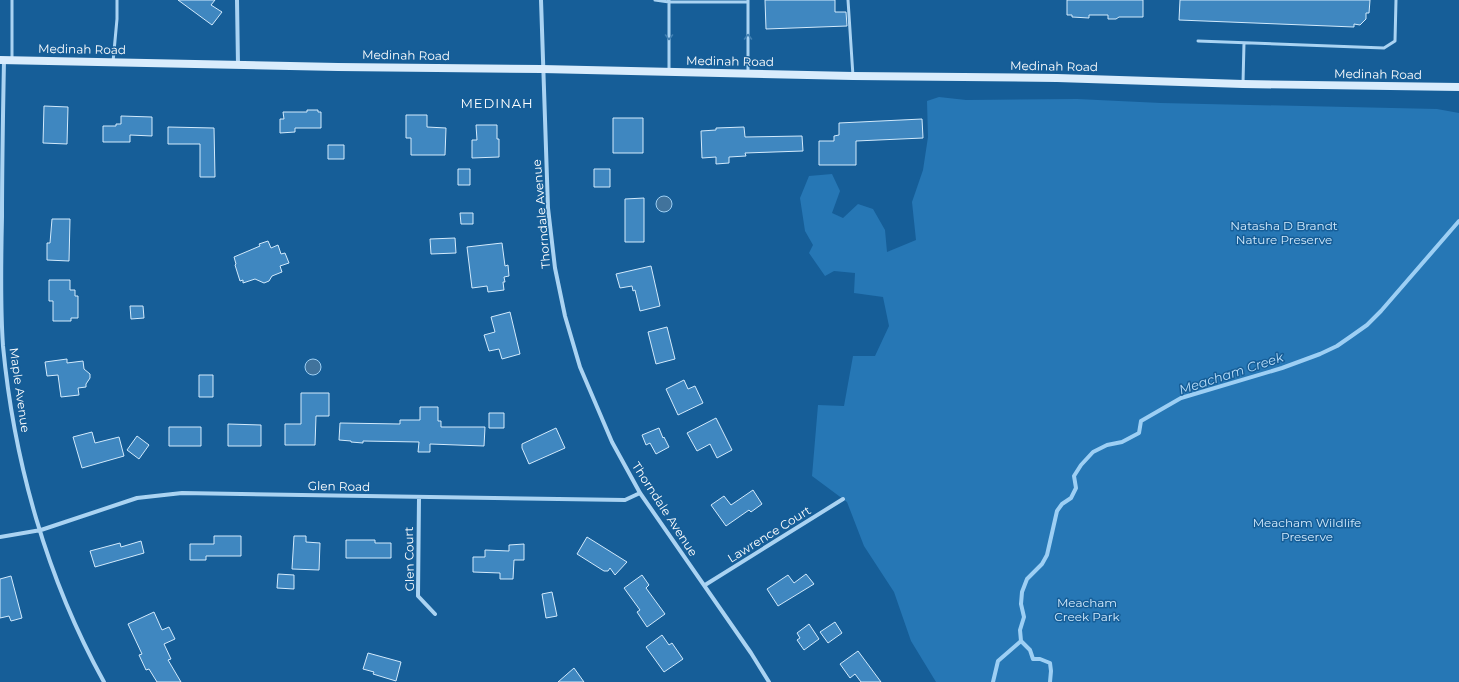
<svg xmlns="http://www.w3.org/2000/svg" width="1459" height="682" viewBox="0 0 1459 682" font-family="Montserrat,sans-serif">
<rect width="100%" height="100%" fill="#165e98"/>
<path fill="#2677b5" d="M 939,97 L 966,100 L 1077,99 L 1161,103 L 1437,109 L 1459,113 L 1459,682 L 936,682 L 911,641 L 894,592 L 864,546 L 847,502 L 812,476 L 818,405 L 844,406 L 853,356 L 875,356 L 889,326 L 883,297 L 854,293 L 855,273 L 834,271 L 825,276 L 809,253 L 813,245 L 805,231 L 800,198 L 809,176 L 832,174 L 840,191 L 832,213 L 843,218 L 858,204 L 873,209 L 885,230 L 887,252 L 916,240 L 912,202 L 923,170 L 928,137 L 927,101 Z"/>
<path fill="#41739c" stroke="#9dcff4" d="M656 204a8 8 0 1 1 16 0a8 8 0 1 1-16 0Z
M305 367a8 8 0 1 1 16 0a8 8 0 1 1-16 0Z"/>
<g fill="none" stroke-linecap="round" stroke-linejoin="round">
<path stroke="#9dcff4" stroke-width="4" d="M 1021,641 L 1030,650 L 1033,659 L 1040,659 L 1050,663 L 1051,671 L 1050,682
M 993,682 L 998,661 L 1021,641 L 1020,630 L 1024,617 L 1021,604 L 1022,592 L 1027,579 L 1042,564 L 1047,555 L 1057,511 L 1062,504 L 1071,498 L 1076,488 L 1074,476 L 1081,465 L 1093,452 L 1107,445 L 1122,442 L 1139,433 L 1141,421 L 1181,398 L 1282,368 L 1320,354 L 1337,346 L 1350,337 L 1367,325 L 1381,311 L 1459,221"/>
</g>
<path fill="#3f87c0" stroke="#d2eafc" d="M 178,0 L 215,0 L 211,5 L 222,12 L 212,25 Z
M 765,0 L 835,0 L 835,12 L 846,12 L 847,26 L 766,29 Z
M 1067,0 L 1143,0 L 1143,17 L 1119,17 L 1116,19 L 1108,19 L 1108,15 L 1089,15 L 1089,18 L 1072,17 L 1072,15 L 1067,15 Z
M 1180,0 L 1370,0 L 1369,13 L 1366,13 L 1366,19 L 1360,25 L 1354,24 L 1354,27 L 1179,20 Z
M 44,106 L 68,107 L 67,144 L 43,143 Z
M 307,110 L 318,110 L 318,112 L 321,112 L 321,128 L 295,128 L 295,132 L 280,133 L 280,119 L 284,119 L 283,112 L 307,112 Z
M 406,115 L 427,115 L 427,127 L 446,128 L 445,155 L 411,155 L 411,138 L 406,138 Z
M 121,116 L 152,117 L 152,136 L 130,135 L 130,142 L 103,142 L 103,126 L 116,126 L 116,124 L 121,124 Z
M 613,118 L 643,118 L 643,153 L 613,153 Z
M 922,119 L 923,138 L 856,141 L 856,165 L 819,165 L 819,141 L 834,141 L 834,136 L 839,135 L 839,123 Z
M 476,125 L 497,125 L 497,139 L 499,139 L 499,157 L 472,158 L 472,140 L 477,140 Z
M 168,127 L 214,128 L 215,177 L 200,177 L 200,144 L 168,144 Z
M 744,127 L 745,137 L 802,136 L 803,151 L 745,153 L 746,156 L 729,157 L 729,163 L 716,164 L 716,157 L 702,158 L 701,131 L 716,130 L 716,128 Z
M 328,145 L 344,145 L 344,159 L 328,159 Z
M 458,169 L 470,169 L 470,185 L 458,185 Z
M 594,169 L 610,169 L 610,187 L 594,187 Z
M 644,198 L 644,242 L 625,242 L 625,199 Z
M 460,213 L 473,213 L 473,224 L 461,224 Z
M 52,219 L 70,219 L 69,261 L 47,260 L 47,243 L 50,243 Z
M 455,238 L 456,253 L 431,254 L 430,239 Z
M 268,241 L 271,248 L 278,245 L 281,254 L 285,253 L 289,263 L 280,266 L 282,272 L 272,276 L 269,281 L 264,283 L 255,279 L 243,283 L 243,280 L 240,281 L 235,265 L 236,264 L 234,257 L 260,246 L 259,244 Z
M 502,243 L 505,266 L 508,265 L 509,276 L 504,277 L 505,282 L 503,282 L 504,290 L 488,292 L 487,286 L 472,288 L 467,247 Z
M 651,266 L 660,306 L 640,311 L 635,290 L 633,291 L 632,286 L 620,288 L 616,274 Z
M 49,280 L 70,280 L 70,290 L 75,290 L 75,296 L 78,296 L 78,318 L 71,318 L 71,321 L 53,321 L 53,301 L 49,301 Z
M 130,306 L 143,306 L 144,318 L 131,319 Z
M 510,312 L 520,354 L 502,359 L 499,349 L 489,351 L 484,335 L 495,332 L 491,317 Z
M 667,327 L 675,359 L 656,364 L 648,332 Z
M 67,359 L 67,363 L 83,361 L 84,369 L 90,374 L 90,378 L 86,384 L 86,387 L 78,388 L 79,395 L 61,397 L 58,375 L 47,376 L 45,362 Z
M 199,375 L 213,375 L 213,397 L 199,397 Z
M 684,380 L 688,389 L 695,386 L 703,403 L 678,415 L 666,389 Z
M 301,393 L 329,393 L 329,416 L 316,416 L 315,445 L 285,445 L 285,424 L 301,424 Z
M 420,407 L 438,407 L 438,421 L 441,421 L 441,427 L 485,427 L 484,446 L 430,444 L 430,452 L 418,452 L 419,442 L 363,441 L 363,443 L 351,442 L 351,441 L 339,440 L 340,423 L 400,424 L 400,420 L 420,420 Z
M 489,413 L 504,413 L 504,428 L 489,428 Z
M 716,418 L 732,450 L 717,458 L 710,444 L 697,451 L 687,433 Z
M 228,424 L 261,425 L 261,446 L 228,446 Z
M 169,427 L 201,427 L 201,446 L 169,446 Z
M 556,428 L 565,448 L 529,464 L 522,448 L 522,444 Z
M 659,428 L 663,438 L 664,437 L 669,447 L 656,454 L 650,443 L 646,445 L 642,435 Z
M 92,432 L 95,443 L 119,437 L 124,456 L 82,468 L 73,437 Z
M 137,436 L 149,445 L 139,459 L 127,450 Z
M 753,490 L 762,504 L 751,512 L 749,510 L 726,526 L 711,505 L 724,496 L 731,505 Z
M 214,536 L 241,536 L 241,556 L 206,556 L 206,560 L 190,560 L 190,544 L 214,544 Z
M 294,536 L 306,536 L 306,542 L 320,543 L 319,570 L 292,569 Z
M 587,537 L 627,562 L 615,575 L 610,568 L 608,571 L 604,571 L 577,554 Z
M 346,540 L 375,540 L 375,543 L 391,543 L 391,558 L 346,558 Z
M 141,541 L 144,553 L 95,567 L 90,551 L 120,543 L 121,547 Z
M 524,544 L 524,560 L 514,560 L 513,579 L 500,579 L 500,573 L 473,572 L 473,557 L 485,557 L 485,550 L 509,551 L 509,545 Z
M 278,574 L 294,575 L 294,589 L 277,588 Z
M 806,574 L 814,584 L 778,606 L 767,589 L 788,575 L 794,583 Z
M 642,575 L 649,585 L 646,588 L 665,614 L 647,627 L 637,612 L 640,610 L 624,588 Z
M 11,576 L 22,618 L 11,621 L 9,616 L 0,618 L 0,579 Z
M 552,592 L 557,616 L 546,618 L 542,594 Z
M 154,612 L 162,630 L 169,627 L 175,639 L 164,644 L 171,659 L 168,660 L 181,682 L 157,682 L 149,669 L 146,670 L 139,655 L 142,654 L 128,624 Z
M 835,622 L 842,633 L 828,643 L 820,632 Z
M 809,624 L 819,639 L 804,650 L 797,640 L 800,638 L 797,633 Z
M 662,635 L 669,645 L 672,643 L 683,659 L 664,672 L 646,647 Z
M 858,651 L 881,682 L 861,682 L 855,674 L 850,678 L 840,664 Z
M 368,653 L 401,662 L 396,681 L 373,674 L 374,672 L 363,669 Z
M 574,668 L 584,682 L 558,682 Z"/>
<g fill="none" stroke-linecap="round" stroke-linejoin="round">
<path stroke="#aad3f2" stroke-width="3" d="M 12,0 L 12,60
M 655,0 L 669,2 L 748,2
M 669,0 L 669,71
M 848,0 L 853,76
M 1198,41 L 1384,48 L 1395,41 L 1396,0
M 113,62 L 117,19 L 117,0
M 748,73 L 748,0
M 1243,83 L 1244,43"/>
<path stroke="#aad3f2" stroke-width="4" d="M 237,0 L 238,65
M 541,0 L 548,208 L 555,268 L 565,316 L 580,367 L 612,442 L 640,493 L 751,653 L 769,682
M 4,60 C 3,112 2,165 2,217 C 1,260 0,303 3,346 C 14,462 47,579 104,682
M 419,498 L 418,596 L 435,614
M 0,537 L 41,530 L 137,498 L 182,493 L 625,500 L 640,493
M 705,585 L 843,499"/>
<path stroke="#d9ecfc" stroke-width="8" d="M 0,60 L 338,67 L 542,69 L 853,76 L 1057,78 L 1243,84 L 1459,87"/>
</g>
<defs><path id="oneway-chevron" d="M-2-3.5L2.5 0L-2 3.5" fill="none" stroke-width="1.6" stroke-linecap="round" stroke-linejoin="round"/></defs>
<g stroke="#4281b3">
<use href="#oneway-chevron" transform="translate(669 37) rotate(90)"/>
<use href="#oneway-chevron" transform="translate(748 37) rotate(-90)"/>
</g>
<g text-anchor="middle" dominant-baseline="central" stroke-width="3" stroke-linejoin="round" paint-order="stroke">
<g font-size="12" fill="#fff" stroke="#165e98">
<text transform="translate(82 49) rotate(1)">Medinah Road</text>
<text transform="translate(406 55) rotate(1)">Medinah Road</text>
<text transform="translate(730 61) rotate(1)">Medinah Road</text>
<text transform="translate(1054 66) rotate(1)">Medinah Road</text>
<text transform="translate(1378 74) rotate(1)">Medinah Road</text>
<text transform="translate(541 214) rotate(-95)">Thorndale Avenue</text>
<text transform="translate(20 390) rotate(82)">Maple Avenue</text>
<text transform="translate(339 486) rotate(1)">Glen Road</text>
<text transform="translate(665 509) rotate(57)">Thorndale Avenue</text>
<text transform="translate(769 534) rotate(-32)">Lawrence Court</text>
<text transform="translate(409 559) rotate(-91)">Glen Court</text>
</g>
<g font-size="12" fill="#d2eafc" stroke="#165e98">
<text x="1284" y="225">Natasha D Brandt<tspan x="1284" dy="14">Nature Preserve</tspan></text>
<text x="1307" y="522">Meacham Wildlife<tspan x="1307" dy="14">Preserve</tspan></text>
<text x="1087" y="602">Meacham<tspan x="1087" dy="14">Creek Park</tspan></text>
</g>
<g font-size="13" letter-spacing="1" fill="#fff" stroke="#165e98">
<text x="497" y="103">MEDINAH</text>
</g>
<g font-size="13" font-style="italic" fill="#b7dcf8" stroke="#165e98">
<text transform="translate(1231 373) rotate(-18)">Meacham Creek</text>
</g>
</g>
</svg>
